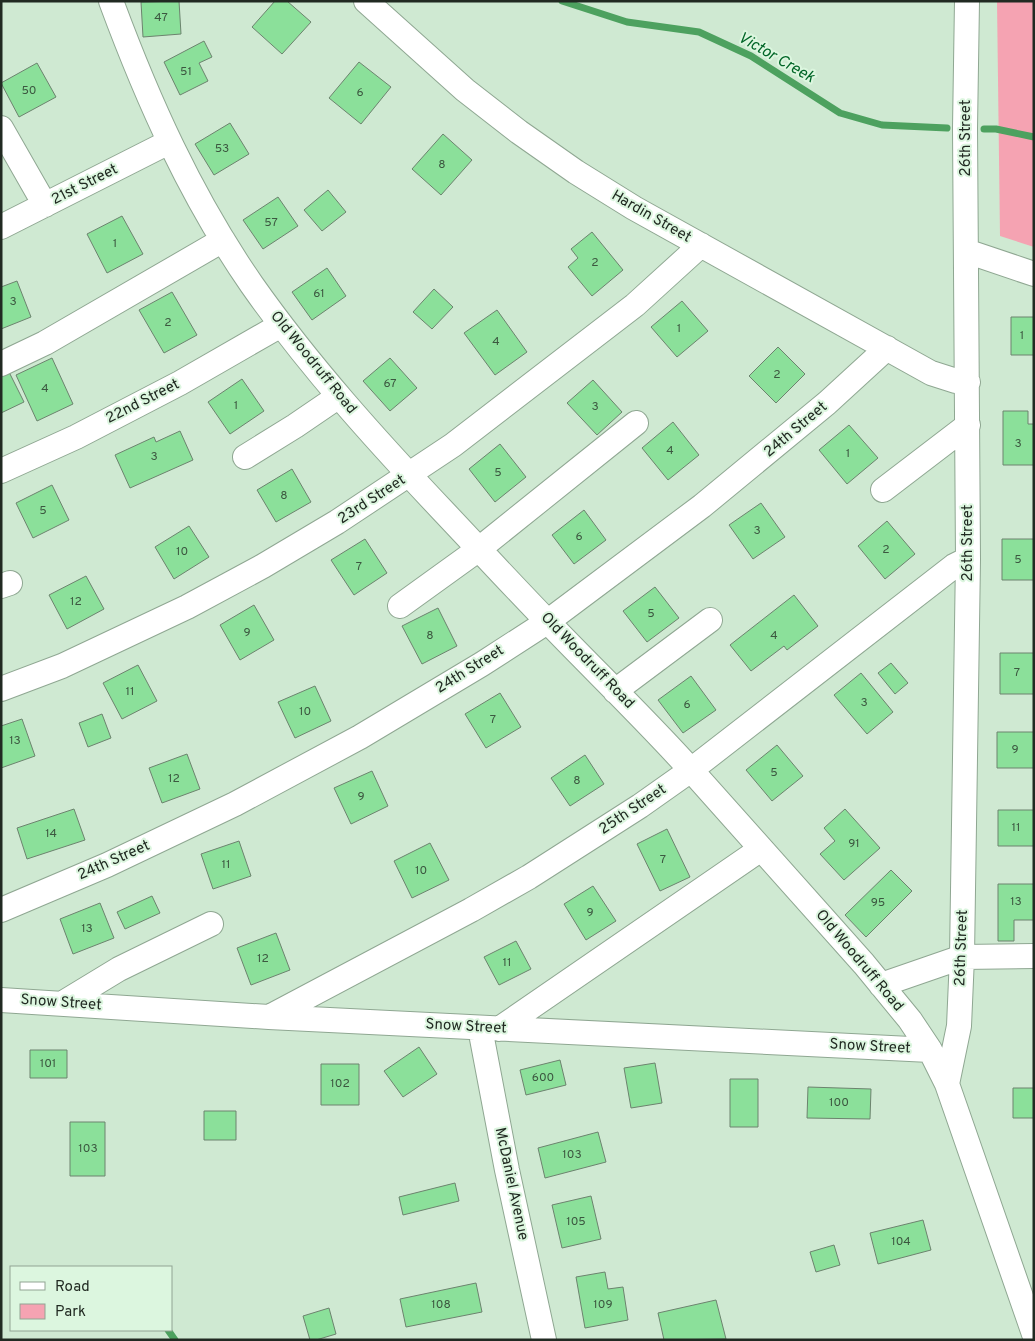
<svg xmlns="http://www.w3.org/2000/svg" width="1035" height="1341" viewBox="0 0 1035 1341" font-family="Overpass,sans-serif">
<rect width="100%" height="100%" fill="#cfe9d2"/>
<path fill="#f5a3b2" d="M 997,1 L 1034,1 L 1034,247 L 1000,236 Z"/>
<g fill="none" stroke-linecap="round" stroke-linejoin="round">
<path stroke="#4da15f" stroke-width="7" d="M 562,1 L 627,22 L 699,32 L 751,56 L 840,113 L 882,125 L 947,128
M 984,129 L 996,129 L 1034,137
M 168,1330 L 175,1340"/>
</g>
<path fill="#8be09a" stroke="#6c836e" d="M 179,1 L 181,34 L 143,37 L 141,2 Z
M 275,1 L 287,1 L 311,22 L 282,54 L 252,27 Z
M 204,41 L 212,57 L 199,63 L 208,81 L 180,95 L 164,62 Z
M 359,62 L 391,87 L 361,124 L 329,98 Z
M 37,63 L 56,97 L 19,117 L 1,83 Z
M 230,123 L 249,154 L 214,175 L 195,144 Z
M 443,134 L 472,160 L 441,195 L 412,169 Z
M 328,190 L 346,212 L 322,231 L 304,210 Z
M 278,197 L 298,226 L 263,249 L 243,220 Z
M 122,216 L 143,254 L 107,273 L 87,234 Z
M 592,232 L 623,270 L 592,296 L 568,267 L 578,258 L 571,249 Z
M 327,268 L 346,296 L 312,320 L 292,292 Z
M 17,281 L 31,317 L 1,329 L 1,287 Z
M 434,289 L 453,307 L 432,329 L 413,312 Z
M 172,292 L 197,335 L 164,353 L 139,310 Z
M 682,301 L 708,331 L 677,357 L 651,327 Z
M 497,310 L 527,352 L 495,375 L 464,333 Z
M 1011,317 L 1034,317 L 1034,355 L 1011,355 Z
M 778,347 L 805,374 L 776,403 L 749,376 Z
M 52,358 L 73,404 L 37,421 L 16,375 Z
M 390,358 L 417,388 L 390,411 L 363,381 Z
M 8,370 L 24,402 L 1,413 L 1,374 Z
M 242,379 L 264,411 L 230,434 L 208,402 Z
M 593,380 L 622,412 L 597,435 L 567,403 Z
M 1003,411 L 1028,411 L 1028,424 L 1034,424 L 1034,465 L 1003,465 Z
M 673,422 L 699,455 L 668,480 L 642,448 Z
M 849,425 L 878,458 L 847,484 L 819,450 Z
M 180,431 L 193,460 L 130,488 L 115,455 L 154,437 L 156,442 Z
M 500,444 L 526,477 L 495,502 L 469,469 Z
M 292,469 L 311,502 L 276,522 L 257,490 Z
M 52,485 L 69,520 L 33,538 L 16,503 Z
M 761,503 L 785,537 L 753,559 L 729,525 Z
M 584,510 L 606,540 L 574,564 L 552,535 Z
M 887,521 L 915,554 L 885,579 L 858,546 Z
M 189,526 L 209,557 L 174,579 L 155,547 Z
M 365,539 L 387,573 L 354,595 L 331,560 Z
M 1002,539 L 1034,539 L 1034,580 L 1002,580 Z
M 86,576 L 104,609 L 67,629 L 49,595 Z
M 655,587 L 679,618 L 647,642 L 623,611 Z
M 794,595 L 818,626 L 787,650 L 784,646 L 751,671 L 730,645 Z
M 254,605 L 274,640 L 240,660 L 220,625 Z
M 438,608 L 457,646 L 422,664 L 402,626 Z
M 1000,653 L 1034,653 L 1034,694 L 1000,694 Z
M 891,663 L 908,683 L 895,694 L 878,673 Z
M 138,665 L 157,701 L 122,719 L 103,683 Z
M 861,673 L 893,712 L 867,734 L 834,695 Z
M 691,676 L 716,710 L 683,733 L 658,700 Z
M 315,686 L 331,721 L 295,738 L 278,702 Z
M 500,693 L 521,727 L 486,748 L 465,714 Z
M 102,714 L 111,738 L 88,747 L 79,723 Z
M 22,719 L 35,756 L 1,768 L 1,726 Z
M 997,732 L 1034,732 L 1034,768 L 997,768 Z
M 777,745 L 803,776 L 772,801 L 746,770 Z
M 187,754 L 200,789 L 162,803 L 149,768 Z
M 585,755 L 604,784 L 570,806 L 551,778 Z
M 372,771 L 388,806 L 351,824 L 334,788 Z
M 74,809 L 85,840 L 27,859 L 17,828 Z
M 845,809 L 880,848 L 844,880 L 820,854 L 835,841 L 824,828 Z
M 998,810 L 1034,810 L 1034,846 L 998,846 Z
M 667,829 L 690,877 L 660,891 L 637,844 Z
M 239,841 L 251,876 L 213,889 L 201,854 Z
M 430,843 L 449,880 L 412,898 L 394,861 Z
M 891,870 L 912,891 L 866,937 L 845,915 Z
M 998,884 L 1034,884 L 1034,920 L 1014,920 L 1014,941 L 998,941 Z
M 593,886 L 616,921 L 586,940 L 564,904 Z
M 152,896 L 160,913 L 125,929 L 117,912 Z
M 100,903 L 114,938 L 73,954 L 60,919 Z
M 276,933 L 290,970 L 251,985 L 237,948 Z
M 516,941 L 531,969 L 499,985 L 484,957 Z
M 419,1047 L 437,1074 L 403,1097 L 384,1071 Z
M 30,1050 L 67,1050 L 67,1078 L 30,1078 Z
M 560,1060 L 566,1085 L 526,1095 L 520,1070 Z
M 655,1063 L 662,1103 L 631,1108 L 624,1068 Z
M 321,1064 L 359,1064 L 359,1105 L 321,1105 Z
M 730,1079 L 758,1079 L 758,1127 L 730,1127 Z
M 808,1087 L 871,1089 L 870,1119 L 807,1118 Z
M 1013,1088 L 1034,1088 L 1034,1118 L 1013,1118 Z
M 204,1111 L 236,1111 L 236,1140 L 204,1140 Z
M 70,1122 L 105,1122 L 105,1176 L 70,1176 Z
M 598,1132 L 606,1162 L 545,1178 L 538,1148 Z
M 455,1183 L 459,1201 L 403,1215 L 399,1197 Z
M 591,1196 L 601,1239 L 562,1248 L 552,1205 Z
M 923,1220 L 931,1250 L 878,1264 L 870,1233 Z
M 834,1245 L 840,1265 L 816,1272 L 810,1252 Z
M 605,1272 L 608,1289 L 623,1287 L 628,1320 L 585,1328 L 576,1277 Z
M 476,1283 L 482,1312 L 406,1327 L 400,1299 Z
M 716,1300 L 726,1339 L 664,1340 L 658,1313 Z
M 329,1308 L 336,1334 L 316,1340 L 310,1340 L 303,1316 Z"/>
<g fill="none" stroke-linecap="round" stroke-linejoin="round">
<g stroke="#8fa792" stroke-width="26">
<path id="minor" d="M 111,1 C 148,101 191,197 252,285 C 309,366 376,440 444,512 C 479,549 513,586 548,622 C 596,672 645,719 691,770 L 864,964 L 910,1020 L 930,1050 L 947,1084 L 1034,1334
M 366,1 L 465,90 L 519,132 L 576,172 L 634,208 L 931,373 L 956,381 L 968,382
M 1,128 L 45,205
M 1,227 L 169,142
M 966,251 L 1034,274
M 1,364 L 45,343 L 223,240
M 245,457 L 295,426 L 339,396
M 1,471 L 76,437 L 180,383 L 281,325
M 883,490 L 968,425
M 1,586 L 10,583
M 400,606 L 479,549 L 636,423
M 1,689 L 62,666 L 187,607 L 263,566 L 337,522 L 453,445 L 635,305 L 701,245
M 615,691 L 710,620
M 1,910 L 107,865 L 235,804 L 360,737 L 482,664 L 547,622 L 702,506 L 827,403 L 887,348
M 881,985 L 962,957 L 1034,956
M 1,1000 L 269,1017 L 930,1050
M 63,1003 L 119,969 L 211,924
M 271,1016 L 471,910 L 529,877 L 640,806 L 691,770 L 954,566 L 968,559
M 480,1028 L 507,1170 L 544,1340
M 499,1029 L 761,849
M 947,1084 L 959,1026 L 962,957 L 968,559 L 965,128 L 967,1"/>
</g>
<use href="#minor" stroke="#fff" stroke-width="24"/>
</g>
<g text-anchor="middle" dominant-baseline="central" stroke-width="4" stroke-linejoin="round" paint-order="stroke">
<g font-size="12" fill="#3c5840">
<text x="161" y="18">47</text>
<text x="186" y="72">51</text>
<text x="29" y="91">50</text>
<text x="360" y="93">6</text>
<text x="222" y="149">53</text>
<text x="442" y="165">8</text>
<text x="271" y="223">57</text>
<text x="115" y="244">1</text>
<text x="595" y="263">2</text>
<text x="319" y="294">61</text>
<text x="13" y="302">3</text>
<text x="168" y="323">2</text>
<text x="679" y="329">1</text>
<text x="1022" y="336">1</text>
<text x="496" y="342">4</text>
<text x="777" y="375">2</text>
<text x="390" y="384">67</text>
<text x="45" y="389">4</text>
<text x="236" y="406">1</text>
<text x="595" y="407">3</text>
<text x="1018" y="444">3</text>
<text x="670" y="451">4</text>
<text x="848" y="454">1</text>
<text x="154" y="457">3</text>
<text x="498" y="473">5</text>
<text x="284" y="496">8</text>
<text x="43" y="511">5</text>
<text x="757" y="531">3</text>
<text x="579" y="537">6</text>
<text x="886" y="550">2</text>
<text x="182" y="552">10</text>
<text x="1018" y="560">5</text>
<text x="359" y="567">7</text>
<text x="76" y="602">12</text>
<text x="651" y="614">5</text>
<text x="247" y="633">9</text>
<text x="430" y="636">8</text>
<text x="774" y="636">4</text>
<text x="1017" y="673">7</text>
<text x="130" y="692">11</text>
<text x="864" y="703">3</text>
<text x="687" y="705">6</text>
<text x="305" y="712">10</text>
<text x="493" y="720">7</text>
<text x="15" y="741">13</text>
<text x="1015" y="750">9</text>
<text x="774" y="773">5</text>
<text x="174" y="779">12</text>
<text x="577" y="781">8</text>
<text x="361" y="797">9</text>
<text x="1016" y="828">11</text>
<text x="51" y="834">14</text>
<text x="854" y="844">91</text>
<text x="663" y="860">7</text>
<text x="226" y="865">11</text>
<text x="421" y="871">10</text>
<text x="1016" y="902">13</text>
<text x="878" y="903">95</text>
<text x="590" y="913">9</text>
<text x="87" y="929">13</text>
<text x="263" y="959">12</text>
<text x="507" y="963">11</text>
<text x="48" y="1064">101</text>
<text x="543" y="1078">600</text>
<text x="340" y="1084">102</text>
<text x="839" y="1103">100</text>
<text x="88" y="1149">103</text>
<text x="572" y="1155">103</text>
<text x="576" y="1222">105</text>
<text x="901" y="1242">104</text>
<text x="441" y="1305">108</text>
<text x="603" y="1305">109</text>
</g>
<g font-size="15" fill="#212a22" stroke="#dcf6df">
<text transform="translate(966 138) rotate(-90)">26th Street</text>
<text transform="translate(85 185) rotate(-27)">21st Street</text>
<text transform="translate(651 217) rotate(30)">Hardin Street</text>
<text transform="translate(313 363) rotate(51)">Old Woodruff Road</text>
<text transform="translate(143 402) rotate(-27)">22nd Street</text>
<text transform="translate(796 430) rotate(-40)">24th Street</text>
<text transform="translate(372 500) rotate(-33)">23rd Street</text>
<text transform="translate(968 543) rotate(-90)">26th Street</text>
<text transform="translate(587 661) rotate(46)">Old Woodruff Road</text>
<text transform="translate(470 670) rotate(-32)">24th Street</text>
<text transform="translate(633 810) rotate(-34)">25th Street</text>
<text transform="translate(114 861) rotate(-24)">24th Street</text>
<text transform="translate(962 948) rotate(-88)">26th Street</text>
<text transform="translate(859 961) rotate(50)">Old Woodruff Road</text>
<text transform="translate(61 1003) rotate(4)">Snow Street</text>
<text transform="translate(466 1027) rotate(3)">Snow Street</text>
<text transform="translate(870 1047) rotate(3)">Snow Street</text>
<text transform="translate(511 1184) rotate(78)">McDaniel Avenue</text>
</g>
<g font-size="16" font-style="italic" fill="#006527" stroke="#dcf6df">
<text transform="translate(776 58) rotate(30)">Victor Creek</text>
</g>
</g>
<rect width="1035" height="1341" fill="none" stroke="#212a22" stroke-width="5"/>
<rect x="10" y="1266" width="162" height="65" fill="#dcf6df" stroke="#91a493"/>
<rect x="20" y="1282" width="25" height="8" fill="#ffffff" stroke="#91a493"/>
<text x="55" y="1291" font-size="15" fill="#212a22">Road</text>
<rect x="20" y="1304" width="25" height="15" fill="#f5a3b2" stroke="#91a493"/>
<text x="55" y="1316" font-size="15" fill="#212a22">Park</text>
</svg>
